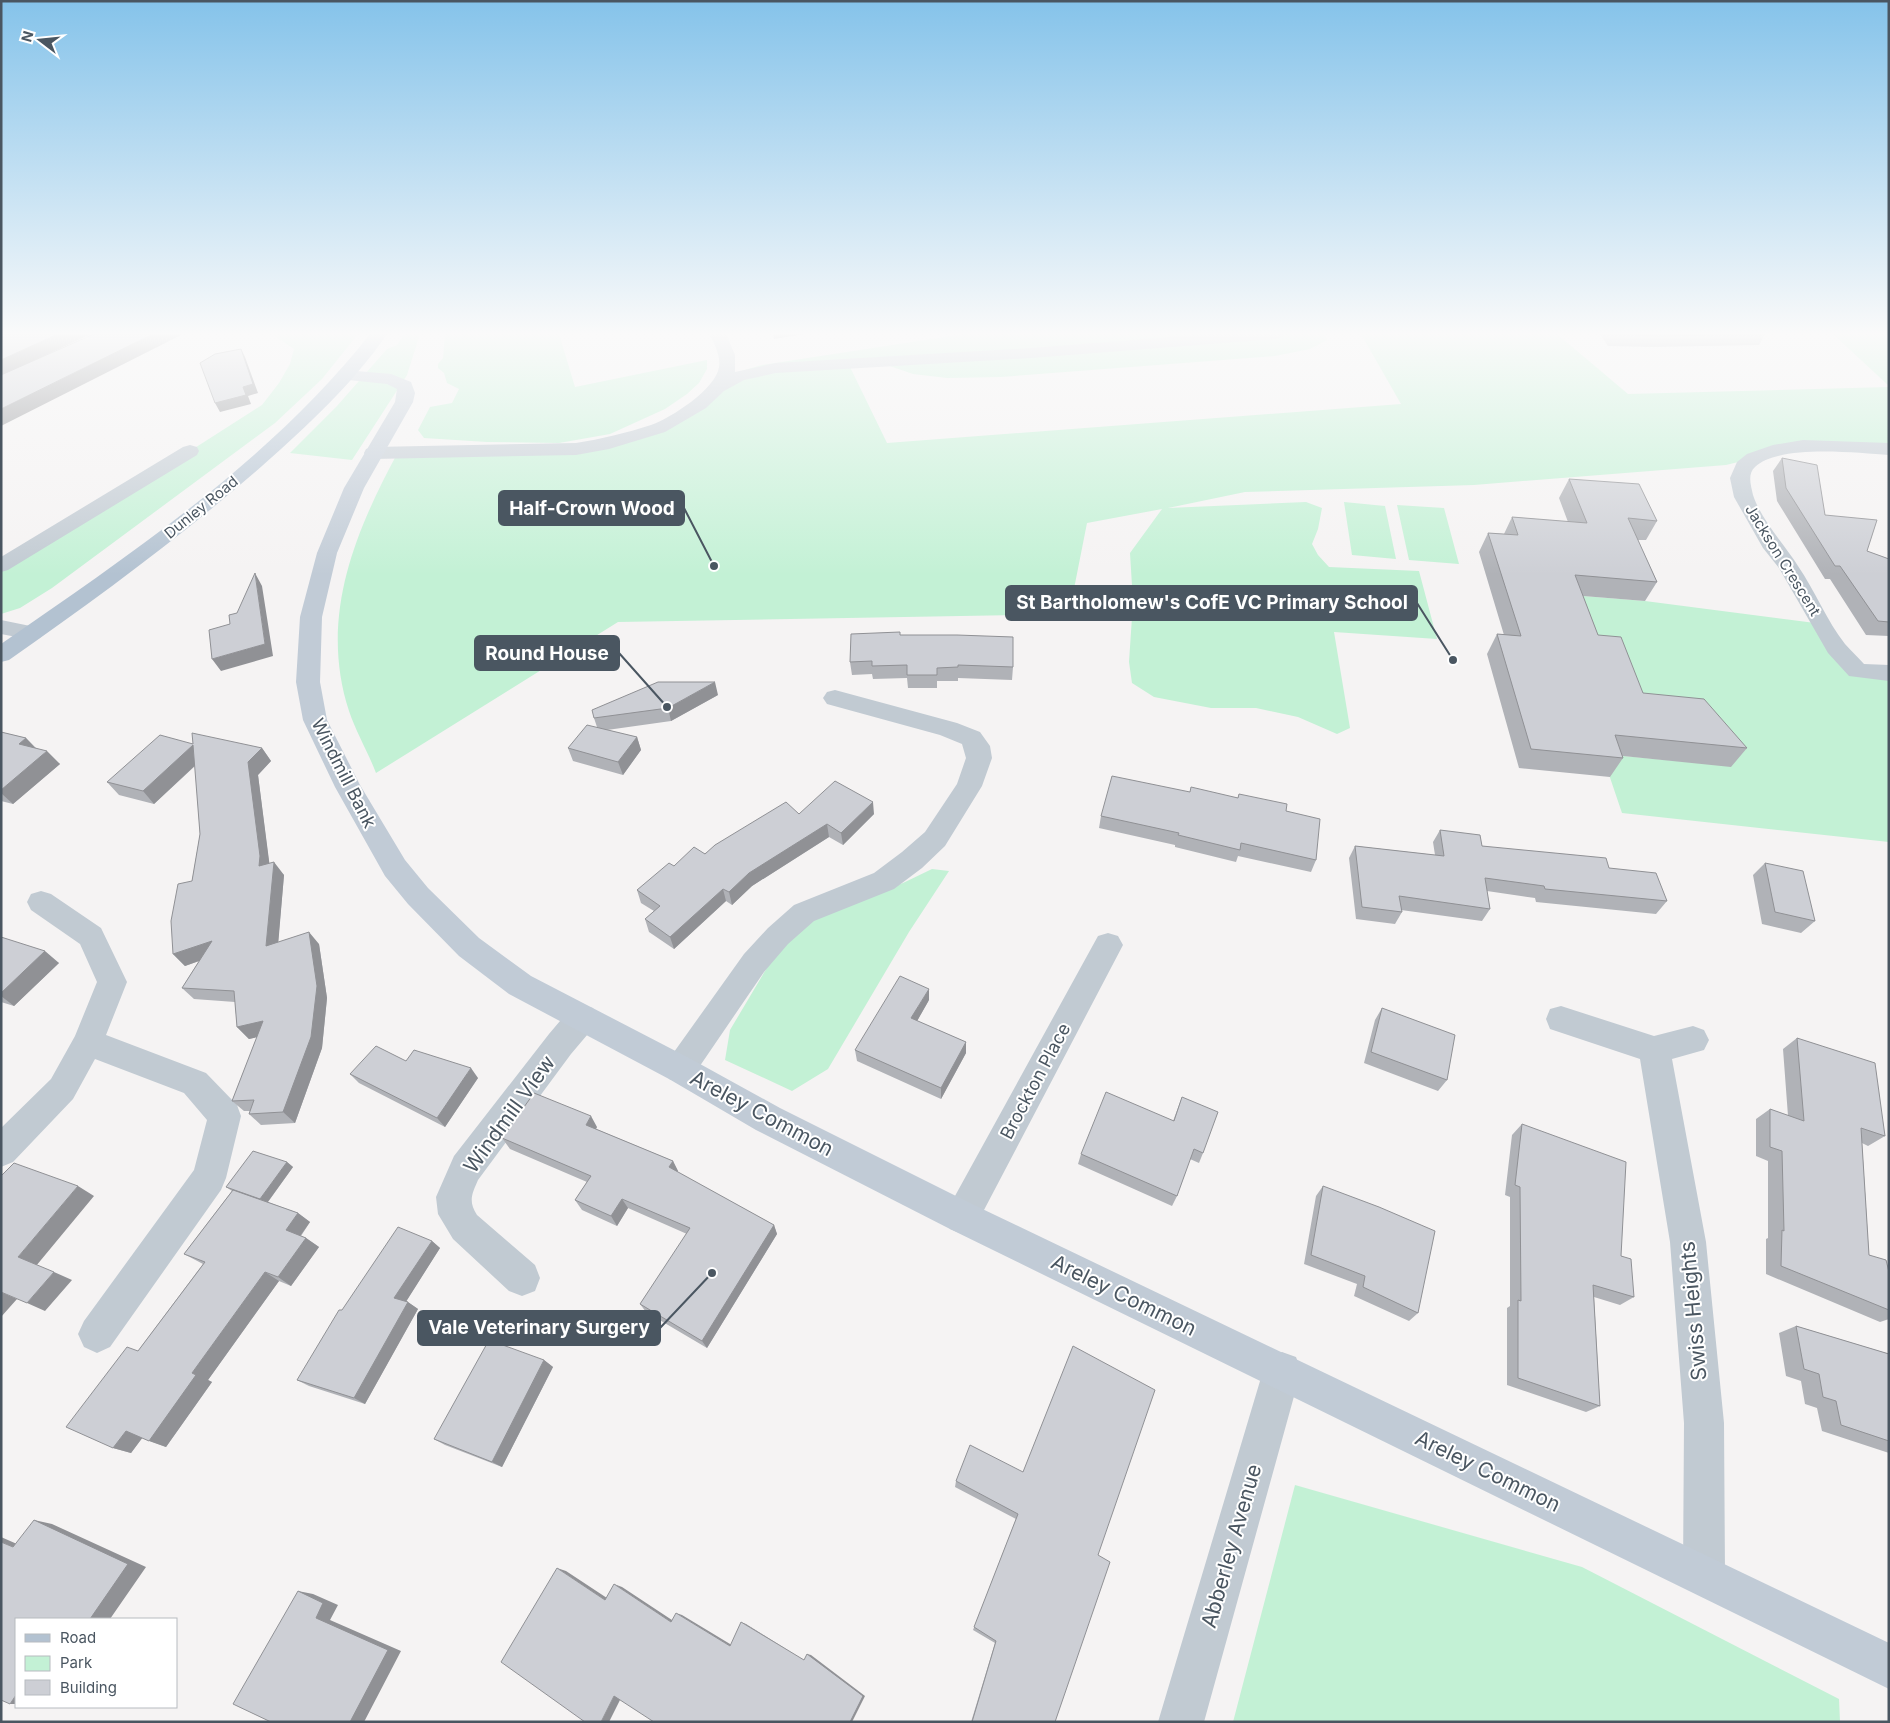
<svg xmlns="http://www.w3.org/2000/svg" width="1890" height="1723" viewBox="0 0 1890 1723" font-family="Inter,sans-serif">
<rect width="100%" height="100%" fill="#f5f3f3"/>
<path fill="#c3f1d5" d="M 272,334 L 358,334 L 322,379 L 275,423 L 52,588 L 20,608 L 1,614 L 1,566 L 190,451 L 262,405 L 279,383 L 290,364 L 294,349 Z
M 404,334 L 420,334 L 407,375 L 352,460 L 290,453 L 337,406 L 387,349 L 397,345 Z
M 445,334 L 559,334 L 575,387 L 707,360 L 707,369 L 699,383 L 687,394 L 665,409 L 610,434 L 559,443 L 487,442 L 424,438 L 418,430 L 430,407 L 452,403 L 459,389 L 447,383 L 444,373 L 438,368 L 438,364 L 443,358 Z
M 964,334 L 1324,334 L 1327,340 L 1310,349 L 1275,356 L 1001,377 L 947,378 L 913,374 L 878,362 L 850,367 L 887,443 L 1401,404 L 1361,334 L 1557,334 L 1628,394 L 1889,387 L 1889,449 L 1803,446 L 1726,465 L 1474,485 L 1245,492 L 1168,508 L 1306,502 L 1322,508 L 1318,529 L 1312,544 L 1318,555 L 1329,567 L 1419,571 L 1437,639 L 1334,632 L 1350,728 L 1337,734 L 1298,717 L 1256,708 L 1211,708 L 1154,697 L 1132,683 L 1129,662 L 1133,602 L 1130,553 L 1162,509 L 1087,523 L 1069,614 L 618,622 L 376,773 C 368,752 356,732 349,711 C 319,619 354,534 397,454 L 576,449 L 659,428 L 727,375 L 762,365 Z
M 1833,334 L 1889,334 L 1889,386 Z
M 1344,502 L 1385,506 L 1396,559 L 1352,555 Z
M 1397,505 L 1444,508 L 1459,564 L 1409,560 Z
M 1571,595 L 1645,601 L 1823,624 L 1857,671 L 1889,673 L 1889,842 L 1622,813 L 1602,754 L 1731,766 L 1649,715 L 1613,670 Z
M 932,869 L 949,871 L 909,932 L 828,1069 L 792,1091 L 725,1060 L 730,1030 L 768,966 L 792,933 L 831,909 L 903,883 Z
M 1295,1485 L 1582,1567 L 1839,1699 L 1840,1722 L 1233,1722 Z"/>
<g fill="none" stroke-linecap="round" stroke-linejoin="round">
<path fill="#c1cad2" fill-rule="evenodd" d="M 710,334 L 726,334 L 735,355 L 735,372 L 776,363 L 1031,348 L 1209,334 L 1284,334 L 1282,337 L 1276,339 L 1031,358 L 776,373 L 744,380 L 724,391 L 706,408 L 665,432 L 609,449 L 576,455 L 373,459 L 366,457 L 364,453 L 366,449 L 373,447 L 576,443 C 601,439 626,433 651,425 C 671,418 716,389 719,367 C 721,356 714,344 710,334 Z
M 1803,440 L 1889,443 L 1889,455 C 1856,453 1779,444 1755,467 C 1747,474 1751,486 1753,495 C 1761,520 1785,545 1798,566 C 1815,591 1827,621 1845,644 C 1851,651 1858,657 1864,664 L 1889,665 L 1889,681 L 1849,676 L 1828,653 L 1779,568 L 1763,548 L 1734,497 L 1730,478 L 1737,462 L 1747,454 L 1773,445 Z
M 190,445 L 197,447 L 199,451 L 197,455 L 8,570 L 1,572 L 1,557 L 183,447 Z
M 1,620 L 40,628 L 43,633 L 40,638 L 32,640 L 1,634 Z
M 835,690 L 957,723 L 980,732 L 990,746 L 992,758 L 982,786 L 945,846 L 922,868 L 894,889 L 814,921 L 788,944 L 764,972 L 691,1079 L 680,1083 L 669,1079 L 664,1069 L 669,1059 L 744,954 L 768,928 L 794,905 L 874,873 L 902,852 L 925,832 L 957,784 L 966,758 L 962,744 L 940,735 L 827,704 L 823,698 L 827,692 Z
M 41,891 L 51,894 L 101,928 L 127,982 L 106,1035 L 206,1073 L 237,1105 L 241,1116 L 226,1178 L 221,1190 L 110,1347 L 97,1353 L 84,1347 L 78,1334 L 84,1321 L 194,1170 L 207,1120 L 184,1093 L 95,1059 L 73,1099 L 13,1162 L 1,1167 L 1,1128 L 51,1079 L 75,1036 L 97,982 L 80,944 L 31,910 L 27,902 L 31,894 Z
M 1108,933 L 1118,936 L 1123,945 L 974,1229 L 962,1234 L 950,1229 L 944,1217 L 950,1205 L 1098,936 Z
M 582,1005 L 593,1008 L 597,1018 L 593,1028 L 571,1054 L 478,1180 C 472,1194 468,1201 477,1215 L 535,1265 L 540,1278 L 535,1291 L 522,1296 L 509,1291 L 453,1239 L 438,1214 L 436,1197 L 454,1156 L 549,1034 L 571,1008 Z
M 1561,1006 L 1654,1036 L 1693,1026 L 1704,1030 L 1709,1040 L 1704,1050 L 1672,1059 L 1706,1242 L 1724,1423 L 1725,1575 L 1719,1590 L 1704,1596 L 1689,1590 L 1683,1575 L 1684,1423 L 1670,1242 L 1640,1059 L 1550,1029 L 1546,1019 L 1550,1009 Z
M 1282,1352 L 1296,1357 L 1301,1371 L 1204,1722 L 1158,1722 L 1263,1371 L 1268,1357 Z"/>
<path fill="#c1cbd6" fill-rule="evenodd" d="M 345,370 L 391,374 L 411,382 L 415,393 L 413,402 L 364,488 L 337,553 L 322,617 L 320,682 L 327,720 L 360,785 L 405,860 L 428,888 L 479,938 L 531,976 L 691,1059 L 780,1108 L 974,1205 L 1889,1643 L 1889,1689 L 950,1229 L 756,1130 L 669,1079 L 509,994 L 459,956 L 408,904 L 385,876 L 335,787 L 303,720 L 296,682 L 300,617 L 317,553 L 344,488 L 395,402 L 397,389 L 387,384 L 339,379 L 336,375 L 339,371 Z"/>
<path fill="#b3c2d1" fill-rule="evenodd" d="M 370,334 L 387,334 C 353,384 307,426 262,466 C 182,536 96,599 9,660 L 1,662 L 1,644 C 131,554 272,459 370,334 Z"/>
</g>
<path fill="#b0b2b7" d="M 1600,334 L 1765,334 L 1759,345 L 1652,347 L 1608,346 Z
M 1782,458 L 1825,515 L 1867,551 L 1889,559 L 1889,636 L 1866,635 L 1830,579 L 1825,579 L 1777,501 L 1773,471 Z
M 1569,479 L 1657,521 L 1646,540 L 1638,540 L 1657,582 L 1645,601 L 1583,596 L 1598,635 L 1643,693 L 1747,748 L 1731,767 L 1623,756 L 1623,758 L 1610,777 L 1519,768 L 1487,654 L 1497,634 L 1504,635 L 1479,552 L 1488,533 L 1504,534 L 1512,517 L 1568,522 L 1559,498 Z
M 900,635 L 1013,667 L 1012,680 L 958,678 L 958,681 L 937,681 L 937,688 L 908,688 L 907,678 L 873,679 L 872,674 L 852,675 L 850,662 Z
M 718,695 L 671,721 L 607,730 L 637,737 L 641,750 L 623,775 L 573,761 L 568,748 L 597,727 L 594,718 Z
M 1,732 L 26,738 L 36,748 L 60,764 L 13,804 L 1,801 Z
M 193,744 L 262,748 L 271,761 L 258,775 L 269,863 L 284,875 L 278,942 L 319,944 L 327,998 L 322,1048 L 295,1123 L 261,1125 L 249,1114 L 250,1111 L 244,1111 L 232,1101 L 257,1037 L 249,1039 L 237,1027 L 235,1002 L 194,999 L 182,988 L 199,961 L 185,966 L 173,954 L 192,881 L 200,834 L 195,766 L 154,804 L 119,795 L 107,782 Z
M 1190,792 L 1238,798 L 1239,794 L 1286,811 L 1316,860 L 1311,872 L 1238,856 L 1236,862 L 1175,847 L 1175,845 L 1099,828 L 1101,816 Z
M 799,814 L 874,814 L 843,845 L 829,837 L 752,886 L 732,905 L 726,901 L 674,949 L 649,932 L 645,919 L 654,911 L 641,903 L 637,890 L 674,866 Z
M 1440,830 L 1482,846 L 1609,868 L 1667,901 L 1656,914 L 1536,902 L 1535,898 L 1487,891 L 1490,909 L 1482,921 L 1401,910 L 1402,912 L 1395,924 L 1356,919 L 1349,858 L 1355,846 L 1435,855 L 1433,842 Z
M 1765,863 L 1815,921 L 1801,933 L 1762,924 L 1753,875 Z
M 1,937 L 59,963 L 14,1006 L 1,1002 Z
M 929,1000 L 917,1021 L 966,1042 L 966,1053 L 941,1099 L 857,1061 L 855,1050 Z
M 1382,1008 L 1447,1080 L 1438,1091 L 1364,1063 L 1375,1020 Z
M 1797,1038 L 1885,1136 L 1868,1146 L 1862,1143 L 1869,1255 L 1889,1272 L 1889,1319 L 1880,1322 L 1766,1274 L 1766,1239 L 1768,1238 L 1768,1161 L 1756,1156 L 1756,1119 L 1770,1109 L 1788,1116 L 1783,1049 Z
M 406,1061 L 478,1078 L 445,1127 L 359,1083 L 350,1074 Z
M 1182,1097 L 1203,1153 L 1199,1163 L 1190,1159 L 1177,1196 L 1172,1206 L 1078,1164 L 1081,1154 L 1173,1121 Z
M 1522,1124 L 1621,1256 L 1634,1297 L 1620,1305 L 1594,1297 L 1600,1406 L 1586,1412 L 1507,1385 L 1507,1308 L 1510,1306 L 1510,1197 L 1505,1195 L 1512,1135 Z
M 597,1127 L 596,1129 L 673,1161 L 678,1171 L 677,1172 L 774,1225 L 777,1234 L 707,1348 L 646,1312 L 640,1304 L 687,1234 L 628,1208 L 617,1226 L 582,1210 L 575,1200 L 587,1182 L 510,1149 L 502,1138 Z
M 287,1162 L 293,1167 L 268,1202 L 298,1213 L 310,1222 L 301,1236 L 306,1238 L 319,1247 L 291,1286 L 279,1281 L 208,1380 L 212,1382 L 166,1447 L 142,1438 L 131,1453 L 113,1448 L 138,1351 L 203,1264 L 184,1254 L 232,1191 L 226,1187 Z
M 1323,1186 L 1418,1313 L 1409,1321 L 1354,1296 L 1357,1284 L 1304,1264 L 1316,1196 Z
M 432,1241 L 440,1248 L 406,1301 L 418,1309 L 365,1404 L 309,1386 L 297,1380 Z
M 1796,1326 L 1889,1354 L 1889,1453 L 1822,1431 L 1817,1408 L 1805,1404 L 1801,1381 L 1786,1376 L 1779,1333 Z
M 544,1360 L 553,1367 L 502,1467 L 445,1445 L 434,1439 Z
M 956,1481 L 1098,1555 L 1055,1722 L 971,1722 L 995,1643 L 973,1630 L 1016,1519 L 955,1487 Z"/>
<path fill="#909195" d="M 58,334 L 91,334 L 1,376 L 1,360 Z
M 153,334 L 183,334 L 1,426 L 1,409 Z
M 773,334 L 805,334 L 774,339 Z
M 241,349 L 245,357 L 258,393 L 248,396 L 251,404 L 220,412 L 215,403 L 243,387 Z
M 255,573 L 262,586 L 273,656 L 221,671 L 212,659 L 265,644 Z
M 715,682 L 718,695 L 671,721 L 668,708 Z
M 637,737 L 641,750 L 623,775 L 618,762 Z
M 26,738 L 38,751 L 19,744 Z
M 193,745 L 203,758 L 154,804 L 143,791 Z
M 262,748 L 271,761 L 258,775 L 270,868 L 259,866 L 248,762 Z
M 47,751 L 60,764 L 13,804 L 1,793 L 1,790 Z
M 873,802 L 874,814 L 843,845 L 841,833 Z
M 827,824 L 829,837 L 752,886 L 732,905 L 729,892 L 749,873 Z
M 274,862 L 284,875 L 277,958 L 266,946 Z
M 723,889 L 726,901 L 674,949 L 670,937 Z
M 309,932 L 319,944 L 327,998 L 322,1048 L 295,1123 L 283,1112 Z
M 212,941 L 224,952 L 185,966 L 173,954 Z
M 45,951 L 59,963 L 14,1006 L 1,996 L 1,993 Z
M 929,989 L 929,1000 L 912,1030 L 911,1018 Z
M 263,1021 L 275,1033 L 249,1039 L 237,1027 Z
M 966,1042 L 966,1053 L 941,1099 L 941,1088 Z
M 471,1068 L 478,1078 L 445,1127 L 437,1118 Z
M 591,1116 L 597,1127 L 592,1135 L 586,1125 Z
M 673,1161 L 678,1171 L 674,1177 L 669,1167 Z
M 287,1162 L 293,1167 L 267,1203 L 260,1199 Z
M 78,1186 L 94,1196 L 36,1266 L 18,1257 Z
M 622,1199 L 628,1208 L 617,1226 L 611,1216 Z
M 298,1213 L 310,1222 L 298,1239 L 286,1230 Z
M 774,1225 L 777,1234 L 707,1348 L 702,1341 Z
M 306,1238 L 319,1247 L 291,1286 L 278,1277 Z
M 432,1241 L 440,1248 L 404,1305 L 394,1298 Z
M 54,1272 L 72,1280 L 45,1311 L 27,1303 Z
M 265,1272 L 279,1281 L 208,1380 L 212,1382 L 166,1447 L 149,1441 L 192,1373 Z
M 1,1292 L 17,1299 L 1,1317 Z
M 408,1302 L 418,1309 L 365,1404 L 354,1398 Z
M 544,1360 L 553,1367 L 502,1467 L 492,1462 Z
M 126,1431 L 143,1437 L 131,1453 L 113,1448 Z
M 34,1520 L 52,1524 L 146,1567 L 110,1619 L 90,1619 Z
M 1,1537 L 33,1551 L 13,1547 L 1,1542 Z
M 557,1568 L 566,1571 L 613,1602 L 605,1600 Z
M 614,1584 L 622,1587 L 678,1624 L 671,1622 Z
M 298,1591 L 313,1594 L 338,1605 L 330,1620 L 401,1651 L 364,1722 L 350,1722 L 316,1618 Z
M 676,1613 L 682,1615 L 735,1647 L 730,1646 Z
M 741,1622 L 746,1624 L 807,1662 L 804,1660 Z
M 807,1654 L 811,1655 L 865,1696 L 852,1722 L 850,1722 Z
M 16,1695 L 16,1704 L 10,1704 Z
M 614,1696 L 622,1696 L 609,1722 L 601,1722 Z"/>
<path fill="#cdcfd5" stroke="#909195" d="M 1,334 L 58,334 L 1,360 Z
M 94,334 L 153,334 L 1,409 L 1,375 Z
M 1613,334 L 1745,334 L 1658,336 Z
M 241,349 L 253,384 L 243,387 L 246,395 L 215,403 L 200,363 L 215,354 Z
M 1782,458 L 1817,465 L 1825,515 L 1877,520 L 1867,551 L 1889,559 L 1889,622 L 1878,621 L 1840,566 L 1835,566 L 1786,488 Z
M 1569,479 L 1639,484 L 1657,521 L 1628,518 L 1657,582 L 1575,575 L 1598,635 L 1621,637 L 1643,693 L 1704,699 L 1747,748 L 1615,735 L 1623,758 L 1531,749 L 1497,634 L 1521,636 L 1488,533 L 1518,535 L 1512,517 L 1587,523 Z
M 255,573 L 265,644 L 212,659 L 209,630 L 230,624 L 229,615 L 237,613 Z
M 900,632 L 900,635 L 957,635 L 1013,637 L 1013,667 L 958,665 L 958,667 L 937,668 L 937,675 L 907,675 L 907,665 L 872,666 L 872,661 L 850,662 L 851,634 Z
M 658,682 L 715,682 L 668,708 L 594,718 L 592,710 Z
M 587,725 L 637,737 L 618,762 L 568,748 Z
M 1,732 L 26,738 L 19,744 L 47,751 L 1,790 Z
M 192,733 L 262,748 L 248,762 L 260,856 L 259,866 L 274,862 L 266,946 L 309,932 L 317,986 L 311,1037 L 283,1112 L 249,1114 L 254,1100 L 232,1101 L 263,1021 L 237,1027 L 234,991 L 182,988 L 212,941 L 173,954 L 171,921 L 178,884 L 192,881 L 200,834 L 193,745 L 143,791 L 107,782 L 160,735 L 193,744 Z
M 1112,776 L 1190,792 L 1191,787 L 1238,798 L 1239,794 L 1287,804 L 1286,811 L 1320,819 L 1316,860 L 1241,843 L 1240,850 L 1178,835 L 1179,833 L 1101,816 Z
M 835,781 L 873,802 L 841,833 L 827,824 L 749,873 L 729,892 L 723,889 L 670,937 L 645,919 L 660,906 L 637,890 L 669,863 L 674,866 L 694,847 L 705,854 L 715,845 L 786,802 L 799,814 Z
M 1440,830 L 1480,835 L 1482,846 L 1606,858 L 1609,868 L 1656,873 L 1667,901 L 1545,889 L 1544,886 L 1485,878 L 1490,909 L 1399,896 L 1402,912 L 1362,907 L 1355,846 L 1444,856 Z
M 1765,863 L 1803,871 L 1815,921 L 1775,912 Z
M 1,937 L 45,951 L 1,993 Z
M 900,976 L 929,989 L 911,1018 L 966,1042 L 941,1088 L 855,1050 Z
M 1382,1008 L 1455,1035 L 1447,1080 L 1371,1052 Z
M 1797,1038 L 1875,1063 L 1885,1136 L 1861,1128 L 1869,1255 L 1886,1260 L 1889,1272 L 1889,1310 L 1781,1266 L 1782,1230 L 1784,1231 L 1782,1151 L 1770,1147 L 1770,1109 L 1804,1121 Z
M 376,1046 L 406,1061 L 414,1050 L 471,1068 L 437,1118 L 350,1074 Z
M 1106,1092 L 1174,1121 L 1182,1097 L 1218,1112 L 1203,1153 L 1194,1149 L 1177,1196 L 1081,1154 Z
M 534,1093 L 591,1116 L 586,1125 L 673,1161 L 669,1167 L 774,1225 L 702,1341 L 640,1304 L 690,1228 L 622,1199 L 611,1216 L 575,1200 L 591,1176 L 502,1138 Z
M 1522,1124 L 1626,1162 L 1621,1256 L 1631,1259 L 1634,1297 L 1593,1285 L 1600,1406 L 1518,1378 L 1518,1300 L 1521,1301 L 1520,1187 L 1515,1185 Z
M 253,1151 L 287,1162 L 260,1199 L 226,1187 Z
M 14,1163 L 78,1186 L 18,1257 L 54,1272 L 27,1303 L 1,1292 L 1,1176 Z
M 1323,1186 L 1379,1207 L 1435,1231 L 1418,1313 L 1363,1287 L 1365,1276 L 1311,1255 Z
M 233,1190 L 298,1213 L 286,1230 L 306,1238 L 278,1277 L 265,1272 L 192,1373 L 196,1375 L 149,1441 L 126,1431 L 113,1448 L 66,1427 L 127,1347 L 138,1351 L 205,1262 L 184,1254 Z
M 398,1227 L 432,1241 L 394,1298 L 408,1302 L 354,1398 L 297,1380 L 339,1310 L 342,1310 Z
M 1796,1326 L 1889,1354 L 1889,1441 L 1841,1425 L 1836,1401 L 1823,1397 L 1819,1374 L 1804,1369 Z
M 489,1340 L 544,1360 L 492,1462 L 434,1439 Z
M 1073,1346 L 1155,1390 L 1098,1555 L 1110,1562 L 1055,1722 L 972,1722 L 996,1641 L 974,1627 L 1018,1514 L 956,1481 L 970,1445 L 1023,1472 Z
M 34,1520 L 128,1564 L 90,1619 L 16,1619 L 16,1695 L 10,1704 L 1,1700 L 1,1542 L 13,1547 Z
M 557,1568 L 605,1600 L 614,1584 L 671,1622 L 676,1613 L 730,1646 L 741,1622 L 804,1660 L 807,1654 L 863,1696 L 850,1722 L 654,1722 L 614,1696 L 601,1722 L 585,1722 L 501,1662 Z
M 298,1591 L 323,1603 L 316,1618 L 388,1650 L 350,1722 L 271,1722 L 233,1704 Z"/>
<linearGradient id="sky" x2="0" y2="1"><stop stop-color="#85c3ea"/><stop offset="0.58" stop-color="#fafafa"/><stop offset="1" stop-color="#fafafa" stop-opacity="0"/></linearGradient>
<rect width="1890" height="575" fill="url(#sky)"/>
<g text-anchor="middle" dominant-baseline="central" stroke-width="4" stroke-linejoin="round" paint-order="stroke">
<g font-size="15" fill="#4a5661" stroke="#fff">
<text transform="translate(201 507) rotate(-39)">Dunley Road</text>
<text transform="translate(1783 560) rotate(58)">Jackson Crescent</text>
</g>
<g font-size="18" fill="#4a5661" stroke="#fff">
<text transform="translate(344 773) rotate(63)">Windmill Bank</text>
<text transform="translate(1035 1081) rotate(-62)">Brockton Place</text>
</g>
<g font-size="21" fill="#4a5661" stroke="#fff">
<text transform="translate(762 1113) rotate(28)">Areley Common</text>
<text transform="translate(509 1114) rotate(-54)">Windmill View</text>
<text transform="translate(1124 1295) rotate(26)">Areley Common</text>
<text transform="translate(1693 1311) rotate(-95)">Swiss Heights</text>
<text transform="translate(1488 1471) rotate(26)">Areley Common</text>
<text transform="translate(1231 1546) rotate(-74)">Abberley Avenue</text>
</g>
</g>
<path fill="none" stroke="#4a5661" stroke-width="2" d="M714 566L684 508M1453 660L1417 603M667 707L619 653M712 1273L660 1328"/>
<g fill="#4a5661" stroke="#fff" stroke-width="2">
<circle cx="714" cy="566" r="5"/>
<circle cx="1453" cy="660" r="5"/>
<circle cx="667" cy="707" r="5"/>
<circle cx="712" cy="1273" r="5"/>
</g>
<g fill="#4a5661" stroke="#4a5661" stroke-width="2">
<rect x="499" y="491" width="185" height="34" rx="5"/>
<rect x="1006" y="586" width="411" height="34" rx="5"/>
<rect x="475" y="636" width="144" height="34" rx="5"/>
<rect x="418" y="1311" width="242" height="34" rx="5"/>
</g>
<g font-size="19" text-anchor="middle" font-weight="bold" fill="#fff">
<text x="592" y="515">Half-Crown Wood</text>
<text x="1212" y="609">St Bartholomew's CofE VC Primary School</text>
<text x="547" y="660">Round House</text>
<text x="539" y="1334">Vale Veterinary Surgery</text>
</g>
<rect width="1890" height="1723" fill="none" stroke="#4a5661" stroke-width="5"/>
<rect x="15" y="1618" width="162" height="90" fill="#ffffff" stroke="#b7bbc0"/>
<rect x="25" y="1634" width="25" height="8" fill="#b3c2d1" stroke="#b7bbc0"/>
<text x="60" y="1643" font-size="15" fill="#4a5661">Road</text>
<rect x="25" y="1656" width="25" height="15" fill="#c3f1d5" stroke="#b7bbc0"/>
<text x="60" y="1668" font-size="15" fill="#4a5661">Park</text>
<rect x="25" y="1680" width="25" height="15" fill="#cdcfd5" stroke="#b7bbc0"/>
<text x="60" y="1693" font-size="15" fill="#4a5661">Building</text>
<g transform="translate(40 40) rotate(286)" stroke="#ffffff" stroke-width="4" paint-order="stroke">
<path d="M0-4L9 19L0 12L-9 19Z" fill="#4a5661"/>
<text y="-8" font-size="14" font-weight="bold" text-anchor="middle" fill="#4a5661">N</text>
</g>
</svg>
